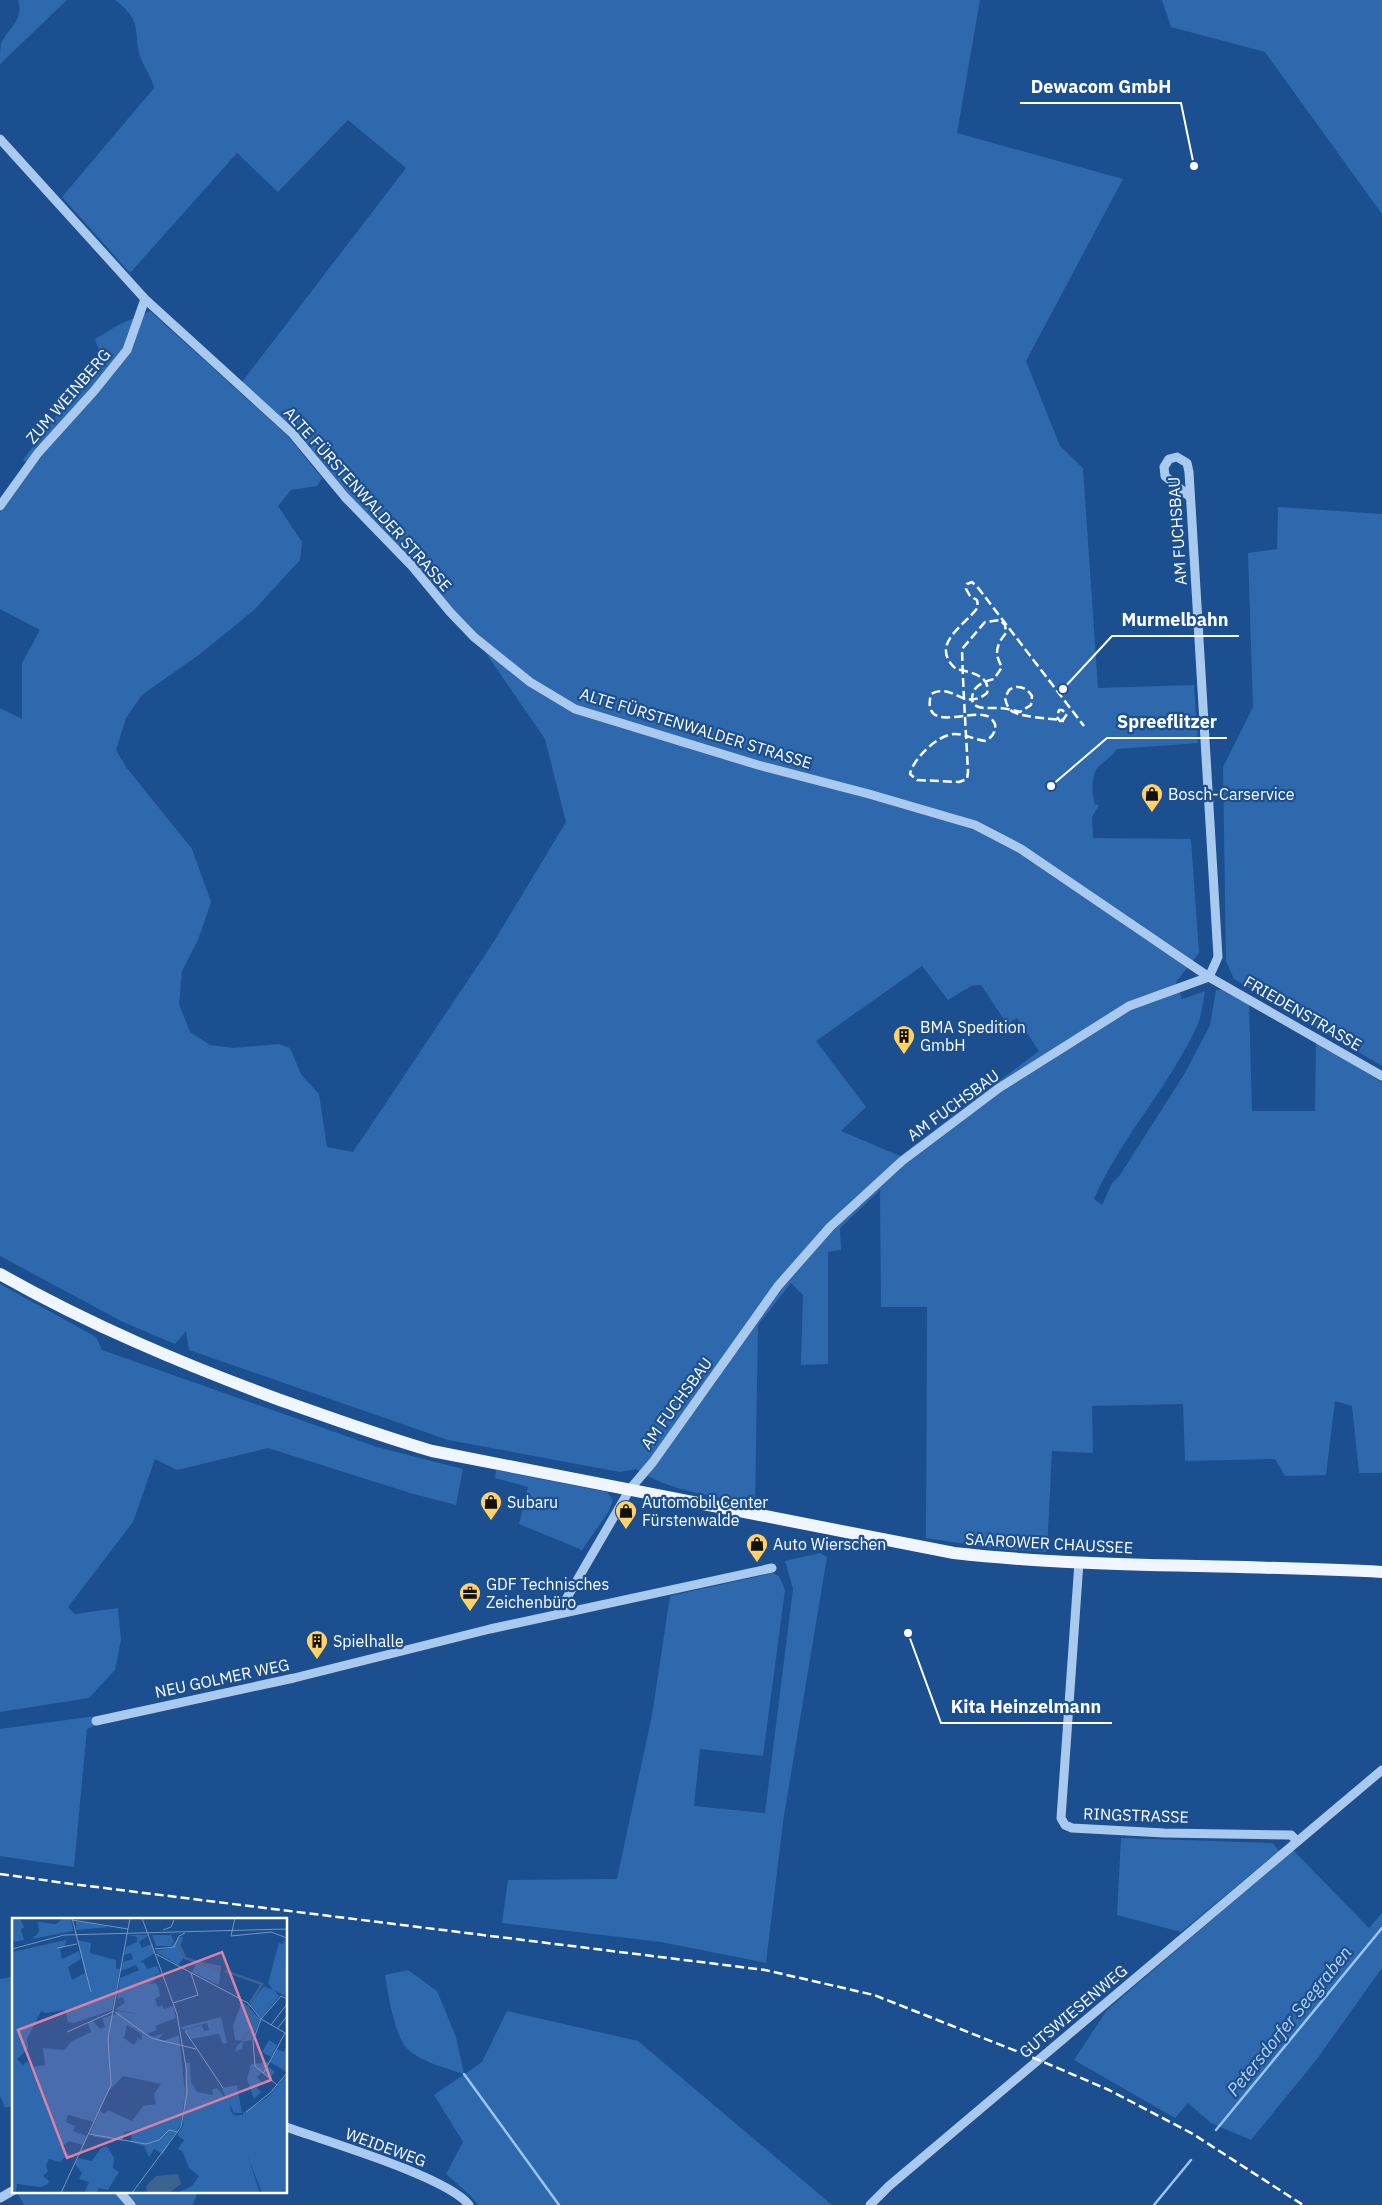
<svg xmlns="http://www.w3.org/2000/svg" width="1382" height="2205" viewBox="0 0 1382 2205" font-family="'IBM Plex Sans',sans-serif">
<rect width="100%" height="100%" fill="#1b4f8f"/>
<path fill="#2e69ad" fill-rule="evenodd" d="M 18,0 L 67,0 L 0,64 C 0,58 0,49 1,44 C 7,29 25,20 18,0 Z
M 115,0 L 980,0 L 957,133 L 1123,179 L 1026,361 L 1060,446 L 1083,468 L 1098,688 L 1194,685 L 1198,743 L 1117,749 C 1112,756 1106,760 1099,766 C 1090,775 1092,794 1095,805 L 1099,805 L 1092,817 L 1093,838 L 1191,839 L 1199,953 L 1176,982 L 1182,999 L 1205,991 C 1203,1001 1202,1014 1198,1024 C 1170,1086 1121,1137 1094,1199 L 1102,1205 L 1112,1183 L 1120,1175 L 1185,1073 L 1210,1025 L 1216,990 L 1223,990 L 1249,1004 L 1252,1111 L 1315,1111 L 1316,1042 L 1382,1082 L 1382,1473 L 1359,1473 L 1352,1406 L 1335,1401 L 1326,1475 L 1285,1476 L 1275,1459 L 1185,1461 L 1183,1404 L 1092,1406 L 1093,1453 L 1052,1451 L 1047,1552 L 998,1549 L 926,1538 L 927,1307 L 881,1307 L 880,1190 L 840,1228 L 841,1250 L 828,1252 L 828,1364 L 801,1365 L 803,1295 L 791,1283 L 758,1325 L 755,1505 C 716,1496 670,1492 636,1469 L 620,1472 L 448,1440 L 189,1350 L 186,1331 L 175,1344 L 123,1322 L 0,1256 L 0,708 L 22,719 L 22,663 L 40,630 L 0,609 L 0,513 L 33,467 L 23,460 L 101,356 L 95,339 L 120,324 L 150,311 L 287,435 L 322,478 L 317,486 L 291,490 L 278,506 L 302,542 L 300,560 L 254,610 L 200,654 L 142,695 L 126,718 L 116,750 L 126,767 L 192,849 L 211,902 L 198,940 L 182,971 L 179,1004 L 190,1032 L 210,1045 L 234,1048 L 279,1044 L 290,1048 L 301,1074 L 319,1094 L 327,1147 L 353,1152 L 493,943 L 566,822 L 545,739 L 470,630 L 242,382 L 406,168 L 348,120 L 278,192 L 237,153 L 130,273 L 62,197 L 154,88 C 152,78 147,72 143,63 C 130,37 147,23 115,0 ZM 922,966 L 948,1000 L 971,986 L 981,985 L 1007,1024 L 1017,1018 L 1039,1051 L 900,1156 L 841,1131 L 866,1107 L 816,1041 Z
M 1162,0 L 1382,0 L 1382,214 L 1265,52 L 1171,27 Z
M 1278,507 L 1382,514 L 1382,1066 L 1234,979 L 1226,961 L 1223,767 L 1253,707 L 1248,553 L 1277,549 Z
M 0,1284 L 96,1337 L 102,1350 L 377,1447 L 463,1469 L 456,1505 L 410,1493 L 268,1448 L 177,1470 L 155,1459 L 133,1522 L 68,1607 L 75,1614 L 118,1608 L 121,1640 L 115,1670 L 89,1698 L 0,1712 Z
M 496,1470 L 607,1492 L 613,1500 L 609,1511 L 582,1550 L 519,1524 L 528,1487 L 495,1478 Z
M 820,1553 L 827,1557 L 783,1822 L 766,1963 L 661,1942 L 502,1923 L 508,1880 L 617,1879 L 652,1715 L 670,1596 L 773,1573 L 779,1576 L 785,1590 L 763,1756 L 700,1749 L 694,1806 L 765,1813 L 793,1589 L 785,1561 Z
M 96,1716 L 96,1725 L 87,1729 L 74,1867 L 0,1856 L 0,1729 Z
M 1121,1838 L 1273,1843 L 1279,1851 L 1181,1932 L 1117,1915 Z
M 1293,1850 L 1369,1928 L 1382,1913 L 1382,1968 L 1317,2059 L 1251,2140 L 1211,2123 L 1188,2103 L 1175,2118 L 1074,2060 L 1107,2010 Z
M 408,1970 L 437,1991 L 456,2037 L 464,2074 C 446,2068 417,2061 405,2046 C 394,2032 388,1993 385,1975 Z
M 14,1976 L 14,2105 L 5,2108 L 0,2096 L 0,1979 Z
M 507,2011 L 638,2041 L 832,2205 L 478,2205 L 470,2195 L 446,2174 L 463,2142 L 434,2095 L 482,2062 Z
M 23,2191 L 198,2191 L 193,2205 L 24,2205 L 18,2194 Z"/>
<g fill="none" stroke-linecap="round" stroke-linejoin="round">
<path stroke="#9cc4f0" stroke-width="2.5" d="M 464,2074 L 559,2205
M 1216,2130 L 1382,1928
M 1154,2205 L 1191,2160"/>
<path stroke="#a9c9ee" stroke-width="9" d="M 0,139 L 145,299 L 292,433 L 345,497 L 411,565 L 450,612 L 474,637 L 530,682 L 575,709 L 758,765 L 869,794 L 975,825 L 1021,849 L 1209,977 L 1382,1076
M 0,506 L 38,453 L 94,391 L 127,350 L 145,299
M 1079,1562 L 1061,1818 L 1065,1825 L 1072,1828 L 1164,1833 L 1291,1835 L 1297,1841
M 558,1613 L 630,1489 L 653,1462 L 778,1286 L 830,1227 L 902,1161 L 999,1088 L 1129,1006 L 1209,977 L 1218,957 L 1189,472 L 1187,463 L 1177,457 L 1169,459 L 1164,467 L 1165,476 L 1190,497
M 96,1721 L 294,1678 L 490,1629 L 772,1568
M 286,2127 C 325,2141 448,2177 469,2205
M 119,2191 L 131,2205
M 0,2198 L 14,2190
M 870,2205 L 889,2186 L 1382,1770"/>
<path stroke="#f0f6ff" stroke-width="12" d="M 0,1274 C 90,1325 183,1364 280,1400 C 331,1418 380,1436 432,1451 L 954,1553 C 1096,1569 1240,1564 1382,1572"/>
<path stroke="#fff" stroke-width="2.5" stroke-dasharray="9 4" stroke-linecap="butt" d="M 1064,721 L 1060,721 L 1057,717 L 1059,710 L 1062,710 L 1067,714 L 1063,720 C 1051,719 1023,717 1013,712 C 1008,709 1006,703 1005,698 L 1009,690 C 1018,684 1026,687 1032,696 L 1031,705 L 1020,712 C 1014,710 1007,709 1001,708 C 992,707 967,713 973,693 C 975,685 986,681 994,679 L 1002,667 C 994,654 996,645 1006,633 L 1005,625 L 1000,620 L 985,622 L 962,649 C 963,690 966,731 968,772 L 967,779 L 959,782 L 917,780 L 910,774 C 913,759 938,734 955,734 C 965,734 975,740 986,741 C 993,736 996,732 995,724 C 993,720 990,717 987,716 C 970,709 921,734 931,694 C 953,682 964,712 987,693 C 991,675 969,672 956,669 C 928,644 966,625 978,607 L 977,600 L 970,596 L 966,589 L 967,584 L 972,582 L 979,589 L 1084,726
M 0,1874 L 72,1884 L 765,1970 L 874,1995 L 1039,2060 L 1109,2090 L 1193,2134 L 1303,2205"/>
</g>
<defs>
<g id="shop-pin" transform="scale(1.125)"><path d="M0 17L-7.5 6A9.5 9.5 0 1 1 7.5 6Z" fill="#ffd166" stroke="#1b4f8f"/><path d="M-5-2.5h2.3a2.7 3.5 0 0 1 5.4 0H5L5.5 6h-11ZM-1.5-2.5h3a1.5 2.3 0 0 0-3 0Z" fill="#111"/></g>
<g id="building-pin" transform="scale(1.125)"><path d="M0 17L-7.5 6A9.5 9.5 0 1 1 7.5 6Z" fill="#ffd166" stroke="#1b4f8f"/><path d="M-4-6H4V6H1V3H-1V6H-4ZM-2.5-4.3h1.7v1.8h-1.7ZM.8-4.3h1.7v1.8H.8ZM-2.5-1h1.7V.8h-1.7ZM.8-1h1.7V.8H.8Z" fill="#111"/></g>
<g id="office-pin" transform="scale(1.125)"><path d="M0 17L-7.5 6A9.5 9.5 0 1 1 7.5 6Z" fill="#ffd166" stroke="#1b4f8f"/><path d="M-6-3h4V-5.5h4V-3h4V5H-6ZM-1-4.5V-3h2v-1.5ZM-6 0V1H6V0Z" fill="#111"/></g>
</defs>
<g fill-rule="evenodd">
<use href="#shop-pin" x="1152" y="794"/>
<use href="#building-pin" x="904" y="1036"/>
<use href="#shop-pin" x="491" y="1502"/>
<use href="#shop-pin" x="626" y="1511"/>
<use href="#shop-pin" x="757" y="1544"/>
<use href="#office-pin" x="470" y="1593"/>
<use href="#building-pin" x="317" y="1641"/>
</g>
<g text-anchor="middle" dominant-baseline="central" stroke-width="4.5" stroke-linejoin="round" paint-order="stroke">
<g font-size="16" fill="#fff" stroke="#1b4f8f">
<text transform="translate(68 396) rotate(-49)">ZUM WEINBERG</text>
<text transform="translate(368 499) rotate(48)">ALTE FÜRSTENWALDER STRASSE</text>
<text transform="translate(1177 531) rotate(-94)">AM FUCHSBAU</text>
<text transform="translate(696 728) rotate(17)">ALTE FÜRSTENWALDER STRASSE</text>
<text transform="translate(1303 1013) rotate(30)">FRIEDENSTRASSE</text>
<text transform="translate(953 1105) rotate(-36)">AM FUCHSBAU</text>
<text transform="translate(676 1403) rotate(-54)">AM FUCHSBAU</text>
<text transform="translate(1049 1543) rotate(3)">SAAROWER CHAUSSEE</text>
<text transform="translate(222 1678) rotate(-12)">NEU GOLMER WEG</text>
<text transform="translate(1136 1815) rotate(2)">RINGSTRASSE</text>
<text transform="translate(1073 2011) rotate(-40)">GUTSWIESENWEG</text>
<text transform="translate(386 2147) rotate(20)">WEIDEWEG</text>
</g>
<g font-size="16" fill="#fff" stroke="#1b4f8f" text-anchor="start">
<text x="1168" y="794">Bosch-Carservice</text>
<text x="920" y="1027">BMA Spedition<tspan x="920" dy="18">GmbH</tspan></text>
<text x="507" y="1502">Subaru</text>
<text x="642" y="1502">Automobil Center<tspan x="642" dy="18">Fürstenwalde</tspan></text>
<text x="773" y="1544">Auto Wierschen</text>
<text x="486" y="1584">GDF Technisches<tspan x="486" dy="18">Zeichenbüro</tspan></text>
<text x="333" y="1641">Spielhalle</text>
</g>
<g font-size="18" font-style="italic" fill="#b5d3f5" stroke="#1b4f8f">
<text transform="translate(1289 2021) rotate(-51)">Petersdorfer Seegraben</text>
</g>
</g>
<g transform="translate(12 1918)">
<rect width="275" height="275" fill="#1b4f8f"/>
<path d="M 0,0 L 8,0 L 12,9 L 9,12 L 12,22 L 0,24 ZM 52,0 L 59,0 L 61,13 L 20,21 L 27,14 L 26,4 L 44,6 ZM 64,3 L 98,9 L 64,12 ZM 116,17 L 137,17 L 127,24 L 130,30 L 140,26 L 143,35 L 128,44 L 132,45 L 135,51 L 145,48 L 148,55 L 142,58 L 143,62 L 137,66 L 144,65 L 146,69 L 148,78 L 143,81 L 146,89 L 150,87 L 152,91 L 161,88 L 164,100 L 143,108 L 145,112 L 135,116 L 142,119 L 152,115 L 146,121 L 151,123 L 167,117 L 173,175 L 169,206 L 151,236 L 142,231 L 137,239 L 132,228 L 119,224 L 120,213 L 112,214 L 111,223 L 83,219 L 78,215 L 88,193 L 92,196 L 96,192 L 120,203 L 131,188 L 144,186 L 142,176 L 149,166 L 111,158 L 96,174 L 82,204 L 56,197 L 54,204 L 63,208 L 61,213 L 75,218 L 71,227 L 57,223 L 51,228 L 52,233 L 64,241 L 54,238 L 48,244 L 37,241 L 34,248 L 36,253 L 31,258 L 37,263 L 36,266 L 29,269 L 5,266 L 4,275 L 0,275 L 0,34 L 54,22 L 53,29 L 48,31 L 50,41 L 67,33 L 69,41 L 56,49 L 60,62 L 73,55 L 65,22 L 79,25 L 78,35 L 104,42 L 104,51 L 108,51 L 100,92 L 62,105 L 56,104 L 53,92 L 34,95 L 29,93 L 15,121 L 16,131 L 5,141 L 11,147 L 15,143 L 19,149 L 33,147 L 31,130 L 52,132 L 60,123 L 79,114 L 76,105 L 81,103 L 88,111 L 93,109 L 90,100 L 104,96 L 104,93 L 127,96 L 103,92 L 113,84 L 111,79 L 105,81 L 108,60 L 127,52 L 124,47 L 109,53 L 111,44 L 121,41 L 119,35 L 112,37 L 114,29 L 125,24 L 125,19 ZM 115,107 L 130,116 L 130,122 L 126,120 L 122,127 L 112,120 ZM 140,17 L 159,17 L 162,23 L 159,28 L 144,28 ZM 167,19 L 171,19 L 168,30 L 172,40 L 209,48 L 207,67 L 180,54 L 184,45 L 172,40 L 166,47 L 146,35 L 144,33 L 158,30 ZM 273,20 L 275,79 L 262,72 L 267,78 L 249,100 L 238,86 L 252,68 L 261,72 L 256,65 L 267,25 L 271,26 ZM 230,83 L 248,101 L 240,122 L 231,124 L 230,130 L 224,134 L 224,129 L 230,123 L 223,122 L 221,108 ZM 209,99 L 215,125 L 211,126 L 207,116 L 179,121 L 173,112 L 190,107 L 192,113 L 197,112 L 195,105 L 171,112 L 169,109 ZM 257,122 L 265,127 L 259,139 L 250,134 ZM 275,127 L 275,154 L 258,144 L 265,131 L 272,134 ZM 178,144 L 179,164 L 185,174 L 201,177 L 200,172 L 205,170 L 214,181 L 210,170 L 225,167 L 230,195 L 222,195 L 218,186 L 219,194 L 224,198 L 230,196 L 231,200 L 231,195 L 256,179 L 275,156 L 275,275 L 250,275 L 235,237 L 248,275 L 165,275 L 180,268 L 187,258 L 177,250 L 171,234 L 166,231 L 172,222 L 165,217 L 171,208 L 174,145 ZM 257,144 L 255,148 L 263,154 L 257,160 L 250,154 L 245,159 L 250,165 L 245,170 L 249,174 L 242,181 L 235,161 L 239,146 ZM 95,228 L 102,240 L 101,250 L 107,254 L 96,272 L 87,270 L 85,275 L 73,274 L 77,264 L 67,261 L 70,255 L 63,246 L 66,240 L 80,243 L 89,230 Z" fill="#2e69ad" fill-rule="evenodd"/>
<path d="M 166,256 L 169,266 L 157,275 L 135,275 L 134,268 L 144,258 Z" fill="#3c6290"/>
<path fill="none" stroke="#3c6290" stroke-width="2.5" d="M 167,25 L 173,40 L 209,52M 213,53 L 250,66 L 238,85M 230,123 L 239,110 L 236,87"/>
<path fill="none" stroke="#7695bc" stroke-width="1" d="M 60,0 L 79,74M 223,0 L 219,18 L 259,14 L 275,20M 60,2 L 116,11M 151,12 L 159,9 L 162,2M 45,30 L 65,26M 0,31 L 52,17 L 275,11M 143,31 L 162,29 L 167,18 L 173,15M 144,36 L 236,85 L 249,101 L 275,116M 161,85 L 186,77 L 179,55M 103,94 L 139,120 L 184,131M 259,107 L 275,86M 265,111 L 275,98M 173,113 L 211,170M 55,114 L 102,93M 251,156 L 273,115M 265,167 L 243,148 L 241,123 L 249,101 L 269,78 L 275,81M 234,194 L 258,175 L 275,155M 77,216 L 134,226 L 147,222 L 157,212 L 166,214M 49,275 L 99,167 L 96,120 L 118,0M 120,275 L 169,209 L 175,175 L 174,149 L 165,96 L 130,0"/>
<path fill="#dd80a5" fill-opacity="0.15" stroke="#dd80a5" stroke-width="2.5" d="M 210,34 L 259,162 L 55,240 L 6,112 Z"/>
<rect width="275" height="275" fill="none" stroke="#fff" stroke-width="2.5"/>
</g>
<path fill="none" stroke="#fff" stroke-width="2" d="M1194 166L1181 103H1020M1063 689L1112 636H1239M1051 786L1107 738H1227M908 1633L941 1723H1112"/>
<g fill="#fff" stroke="#1b4f8f" stroke-width="2">
<circle cx="1194" cy="166" r="5"/>
<circle cx="1063" cy="689" r="5"/>
<circle cx="1051" cy="786" r="5"/>
<circle cx="908" cy="1633" r="5"/>
</g>
<g font-size="18" text-anchor="middle" font-weight="bold" fill="#fff" stroke="#1b4f8f" stroke-width="4.5" stroke-linejoin="round" paint-order="stroke">
<text x="1101" y="93">Dewacom GmbH</text>
<text x="1175" y="626">Murmelbahn</text>
<text x="1167" y="728">Spreeflitzer</text>
<text x="1026" y="1713">Kita Heinzelmann</text>
</g>
</svg>
